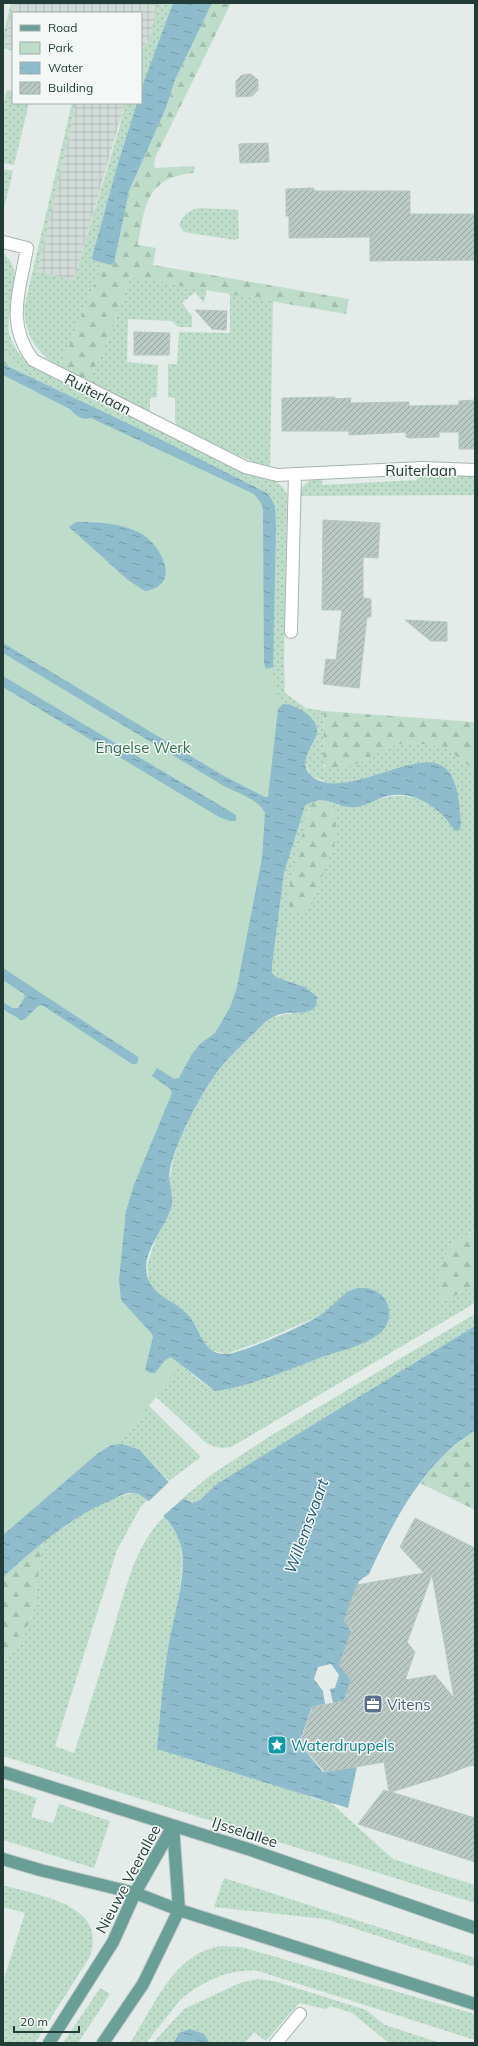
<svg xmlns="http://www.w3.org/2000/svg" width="478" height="2046" viewBox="0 0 478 2046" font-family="Mulish,sans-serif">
<defs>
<pattern id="industrial-grid" width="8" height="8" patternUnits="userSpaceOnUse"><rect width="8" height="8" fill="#d1dcd8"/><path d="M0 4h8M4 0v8" fill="none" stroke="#b3beba"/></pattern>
<pattern id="grass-dots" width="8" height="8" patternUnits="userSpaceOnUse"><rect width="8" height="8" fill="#bddcc9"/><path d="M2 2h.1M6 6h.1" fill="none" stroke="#a2bead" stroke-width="1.8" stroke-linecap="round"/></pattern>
<pattern id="forest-firs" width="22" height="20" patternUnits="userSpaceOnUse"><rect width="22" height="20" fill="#bddcc9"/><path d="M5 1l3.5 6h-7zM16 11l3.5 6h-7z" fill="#a2bead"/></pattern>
<pattern id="water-ripples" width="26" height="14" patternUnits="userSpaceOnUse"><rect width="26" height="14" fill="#8ebccd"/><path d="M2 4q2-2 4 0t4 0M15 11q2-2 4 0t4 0" fill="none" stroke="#749aa7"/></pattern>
<pattern id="building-hatch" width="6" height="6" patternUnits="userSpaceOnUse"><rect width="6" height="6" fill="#bbc9c5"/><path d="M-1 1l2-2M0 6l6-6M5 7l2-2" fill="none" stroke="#98a4a1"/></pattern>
</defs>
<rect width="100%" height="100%" fill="#e3ece9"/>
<path fill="url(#industrial-grid)" d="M 14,3 L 158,3 L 158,7 L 150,38 L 141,51 L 141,13 L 13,13 L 13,49 L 4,47 Z
M 76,103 L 125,103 L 74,280 L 37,272 Z"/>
<path fill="url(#grass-dots)" d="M 11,3 L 14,3 L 4,46 L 13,49 L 13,51 L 3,48 L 3,37 Z
M 158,3 L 173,3 L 141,91 L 141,51 L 150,38 Z
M 7,90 L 13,91 L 13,103 L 29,103 L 14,165 L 3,163 L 3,106 Z
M 72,103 L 76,103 L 37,272 L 74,280 L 119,129 L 125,103 L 137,103 L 118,163 L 92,257 L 94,260 L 103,263 L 60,368 C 37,353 25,336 24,308 Z
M 3,169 L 13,171 L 3,212 Z
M 200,208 L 238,210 L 239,238 L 235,240 L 184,232 L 179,225 C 183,215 189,210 200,208 Z
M 3,253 C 28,272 5,307 9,333 C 12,346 21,357 30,366 L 242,471 C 258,477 281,476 287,495 L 284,662 L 285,693 L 306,708 L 324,711 L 323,764 L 324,767 L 364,761 L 387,747 L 409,742 L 449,748 L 461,761 L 475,769 L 475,1230 L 467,1234 L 442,1303 L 475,1284 L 475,1303 L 233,1446 C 223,1449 215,1448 206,1443 L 140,1382 L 119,1280 L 175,1359 L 196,1378 L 215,1391 L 283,1371 L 366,1341 L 382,1331 L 341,1297 L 333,1306 L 319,1316 L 257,1343 L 226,1354 L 210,1350 L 204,1343 L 194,1322 L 154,1290 L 149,1282 L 147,1265 L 171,1192 C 163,1157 204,1088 226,1061 C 238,1047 252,1035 265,1022 C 279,1013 294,1014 311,1011 L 305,987 L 276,977 L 272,973 L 272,966 L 284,873 L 305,806 L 313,801 L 307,816 L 303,836 L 336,823 L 331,801 C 337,803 345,807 352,807 C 364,807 372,800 384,798 C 412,790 440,805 454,830 L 460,812 L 454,780 L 413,764 L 361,780 L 346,783 L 329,783 L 311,776 L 305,763 C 306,754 312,748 315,739 C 324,715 297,712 279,706 L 3,375 L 255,487 L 22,373 C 19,361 14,358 3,353 Z
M 130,277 L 207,289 L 204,303 L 195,292 L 182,303 L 192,316 L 192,327 L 178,327 L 172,321 L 128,319 L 127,362 L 158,365 L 157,397 L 150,398 L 150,413 L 88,383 L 109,337 Z
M 230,293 L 273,301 L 270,467 L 260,465 L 178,428 L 175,421 L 175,398 L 168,397 L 168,364 L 177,364 L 179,332 L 230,333 Z
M 418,473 L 475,475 L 475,495 L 300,496 L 302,487 L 313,478 L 322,477 L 322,485 L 417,480 Z
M 475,1314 L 475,1326 L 217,1484 L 200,1500 L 192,1503 L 183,1498 L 212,1474 L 272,1435 Z
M 146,1403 L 201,1457 L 169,1481 L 140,1450 L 3,1498 Z
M 132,1493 L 140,1494 L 147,1500 L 140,1508 L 117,1550 L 55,1746 L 74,1753 C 87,1714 99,1676 111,1637 C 123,1599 134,1544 165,1516 C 168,1521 173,1526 176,1531 C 191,1558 173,1625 167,1654 L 311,1798 L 330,1802 L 393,1859 L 475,1885 L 475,1903 L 3,1756 L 3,1657 L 19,1645 L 33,1614 L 43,1542 C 70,1521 98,1501 132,1493 Z
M 3,1787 L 37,1798 L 31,1817 L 53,1823 L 59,1804 L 110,1821 L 94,1868 L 3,1840 Z
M 224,1878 L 475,1958 L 475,1967 L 325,1919 L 214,1907 Z
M 3,1885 C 38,1896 111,1904 89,1958 L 35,2043 L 3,2043 L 3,1982 L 25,1913 L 3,1907 Z
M 220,1946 L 241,1947 L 475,2014 L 475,2040 L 258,1971 C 232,1967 199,1983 180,2000 L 146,2043 L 130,2043 C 154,2007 173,1954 220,1946 Z
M 257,1979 L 274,1981 L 366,2010 L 385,2025 L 441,2043 L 389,2043 L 352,2013 L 330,2006 L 326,2009 L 299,2003 L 266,2041 L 254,2032 L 245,2043 L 210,2043 L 209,2040 L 176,2036 L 173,2043 L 153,2043 L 184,2009 L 240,1983 Z
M 100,1988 L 110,1994 L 78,2043 L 63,2043 Z"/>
<path fill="url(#forest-firs)" d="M 212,3 L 231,3 L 155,158 L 154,166 L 156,168 L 195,166 L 194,173 C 146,177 145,206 138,245 L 156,248 L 153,265 L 349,299 L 346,314 L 130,277 L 109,337 L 88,383 L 60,368 L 103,263 L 110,265 L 129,191 L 166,108 L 175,80 Z
M 3,353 C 14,358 19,361 22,373 L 3,364 Z
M 324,711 L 475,722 L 475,769 L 461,761 L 449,748 L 409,742 L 387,747 L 364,761 L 351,766 L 329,768 L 323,764 Z
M 323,800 L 331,801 L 336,823 L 335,842 L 312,904 L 300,913 L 293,911 L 289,906 L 288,892 L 307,816 L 313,801 Z
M 475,1230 L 475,1284 L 442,1303 C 431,1268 443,1247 475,1230 Z
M 475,1430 L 475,1510 L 420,1483 L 444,1454 Z
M 43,1542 L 33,1614 L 19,1645 L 3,1657 L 3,1577 Z"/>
<path fill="#bddcc9" d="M 3,371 L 260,496 L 270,515 L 269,659 L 284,721 L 253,994 L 201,1070 L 132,1265 L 189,1355 L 111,1454 L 3,1555 Z"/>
<path fill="url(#water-ripples)" d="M 173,3 L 212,3 L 175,80 L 166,108 L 129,191 L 114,263 L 110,265 L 93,260 L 92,257 L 118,163 L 137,103 L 141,103 L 143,84 Z
M 3,364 L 152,435 L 267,493 L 271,498 L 275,507 L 276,525 L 273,667 L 266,669 L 264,663 L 263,509 L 261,503 L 254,494 L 91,418 C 82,421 75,415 70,409 L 3,375 Z
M 76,522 C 96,522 122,523 140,533 C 161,544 183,586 145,591 L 128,580 L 69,527 Z
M 3,643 L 224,776 L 265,797 L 268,797 L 278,709 L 283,704 C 291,704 299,708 306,713 C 330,732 308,742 305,763 C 306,772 312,778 320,781 C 357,794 419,747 445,768 C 459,780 459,806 461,823 L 460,829 L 458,831 L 454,830 C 440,806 409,787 381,798 C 371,802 360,809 349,807 C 331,804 323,794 305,806 L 284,873 L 272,966 L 272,973 L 276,977 L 305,987 L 317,997 L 316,1006 C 309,1015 296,1012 286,1013 C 278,1014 271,1018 265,1022 C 253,1035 240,1046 228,1059 C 205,1084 178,1136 170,1169 C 167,1182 175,1196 171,1208 C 164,1231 136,1257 150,1283 C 158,1298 179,1303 189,1316 C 201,1330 203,1355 226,1354 C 243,1353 303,1326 319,1316 C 335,1307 344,1286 365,1288 C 390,1290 398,1320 378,1335 C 362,1346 340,1351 322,1357 C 288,1370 251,1386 215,1391 L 171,1357 L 165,1360 L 155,1373 L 150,1373 L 145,1370 L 153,1337 L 152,1334 L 121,1300 L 119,1280 L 126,1211 L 134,1185 L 172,1093 L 169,1088 L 152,1076 L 157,1068 L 174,1079 L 179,1078 L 192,1054 L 200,1044 L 215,1033 L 224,1018 L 231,1005 L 237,987 L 262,858 L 265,813 C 260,800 236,792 224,786 L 3,653 Z
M 3,676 L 236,815 L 236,821 L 230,821 L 219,817 L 3,687 Z
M 3,968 L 138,1057 L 138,1062 L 136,1064 L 132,1064 L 42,1005 L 38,1006 L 25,1019 L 21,1020 L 3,1009 L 3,1002 L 12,1008 L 18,1008 L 25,997 L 24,994 L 3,980 Z
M 475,1326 L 475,1430 C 465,1438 453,1445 444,1455 C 410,1489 389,1531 369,1574 L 359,1581 L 346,1622 L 353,1635 L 351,1680 L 344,1701 L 333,1703 L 330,1689 L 335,1688 L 339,1675 L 331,1664 L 318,1667 L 314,1679 L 323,1691 L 325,1704 L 312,1707 L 299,1743 L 323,1772 L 357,1767 L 348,1808 L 157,1749 C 160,1718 162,1687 167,1656 C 171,1624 186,1583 182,1551 C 179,1534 170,1521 158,1510 C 151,1504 143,1494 134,1493 C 127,1492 120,1496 114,1499 C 71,1516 37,1547 3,1577 L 3,1535 L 97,1454 L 111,1445 L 122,1444 L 140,1450 L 183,1498 L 192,1503 L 200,1500 L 217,1484 L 270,1451 Z
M 190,2029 L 204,2034 L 210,2043 L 173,2043 L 179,2033 Z"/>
<path fill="#e3ece9" d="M 171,1480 L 185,1497 L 162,1517 L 147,1503 Z"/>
<path fill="url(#building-hatch)" stroke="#b6c5c1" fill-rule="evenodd" d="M 251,74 L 258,80 L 258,90 L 252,96 L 236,97 L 236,81 L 242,75 Z
M 268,143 L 269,162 L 240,163 L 239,144 Z
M 314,188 L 314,191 L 410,191 L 410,214 L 475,214 L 475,260 L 370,261 L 370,237 L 289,238 L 289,216 L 286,216 L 286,189 Z
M 195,310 L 227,311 L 226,330 L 212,329 Z
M 134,332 L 170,333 L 169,355 L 134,355 Z
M 335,397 L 335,399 L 351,398 L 350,403 L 409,402 L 409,406 L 459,405 L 459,401 L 475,400 L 475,449 L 459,449 L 459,432 L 439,432 L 439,437 L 409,438 L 406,437 L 406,432 L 349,435 L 349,431 L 282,431 L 282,398 Z
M 323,520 L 380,523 L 378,558 L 363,557 L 363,598 L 371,599 L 371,617 L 367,617 L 359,688 L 323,684 L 326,659 L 336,660 L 342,610 L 322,610 Z
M 405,620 L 447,622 L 447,641 L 431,641 Z
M 415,1518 L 475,1548 L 475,1765 L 468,1766 L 443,1776 L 391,1792 L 475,1818 L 475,1862 L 358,1824 L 384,1790 L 389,1792 L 384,1762 L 325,1772 L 300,1743 L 313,1707 L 344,1701 L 351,1680 L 339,1665 L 352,1630 L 344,1621 L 357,1585 L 424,1573 L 400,1547 ZM 432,1575 L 445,1647 L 454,1698 L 435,1675 L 405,1680 L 415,1652 L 407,1642 Z"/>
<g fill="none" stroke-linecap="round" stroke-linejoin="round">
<g stroke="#a6b4b0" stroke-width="14">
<path id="minor" d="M 3,242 L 27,248 C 20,290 5,323 33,360 L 245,467 L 277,475 L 423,468 L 475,470
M 291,632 L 295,474
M 276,2043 L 300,2014"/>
</g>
<g stroke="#c2c8c7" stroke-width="14">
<path id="major" d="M 3,1772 L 251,1850 L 475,1928
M 3,1859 L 40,1870 L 135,1893 L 179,1910 L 475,2004
M 49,2043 L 113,1942 L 135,1893 L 173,1826
M 103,2043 L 143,1984 L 179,1910 L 173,1826"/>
</g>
<use href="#minor" stroke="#fff" stroke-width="12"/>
<use href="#major" stroke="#6a9f98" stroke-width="12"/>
</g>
<defs>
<g id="office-square" transform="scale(1)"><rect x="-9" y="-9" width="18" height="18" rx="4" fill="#5c6f8a" stroke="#f3f8f6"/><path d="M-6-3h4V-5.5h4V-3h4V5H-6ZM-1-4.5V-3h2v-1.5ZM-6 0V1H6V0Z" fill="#fff"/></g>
<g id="sight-square" transform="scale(1)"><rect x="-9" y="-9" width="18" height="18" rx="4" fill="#0f9aa8" stroke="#f3f8f6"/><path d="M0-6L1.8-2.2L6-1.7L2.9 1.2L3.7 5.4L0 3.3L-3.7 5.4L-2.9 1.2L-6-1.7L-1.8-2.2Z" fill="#fff"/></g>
</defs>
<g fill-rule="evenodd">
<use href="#office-square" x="373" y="1704"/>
<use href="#sight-square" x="277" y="1745"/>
</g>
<g text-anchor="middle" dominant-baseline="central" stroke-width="3" stroke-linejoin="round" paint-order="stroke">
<g font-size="15" fill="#243c38" stroke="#f3f8f6">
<text transform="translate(98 394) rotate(27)">Ruiterlaan</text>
<text x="421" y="470">Ruiterlaan</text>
<text transform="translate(245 1832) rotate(18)">IJsselallee</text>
<text transform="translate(128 1879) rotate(-62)">Nieuwe Veerallee</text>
</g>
<g font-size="15" fill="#307051" stroke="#f3f8f6">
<text x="143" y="747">Engelse Werk</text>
</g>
<g font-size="15" fill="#4e5e75" stroke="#f3f8f6" text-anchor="start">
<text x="387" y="1704">Vitens</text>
</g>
<g font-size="15" fill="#0d838f" stroke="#f3f8f6" text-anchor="start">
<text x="291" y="1745">Waterdruppels</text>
</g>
<g font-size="16" font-style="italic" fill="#215c74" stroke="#f3f8f6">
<text transform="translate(306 1526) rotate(-70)">Willemsvaart</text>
</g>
</g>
<rect width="478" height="2046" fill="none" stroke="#243c38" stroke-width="8"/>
<rect x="12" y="12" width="130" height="92" fill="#f3f8f6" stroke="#a0adaa"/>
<rect x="20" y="25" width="20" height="6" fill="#6a9f98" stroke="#a0adaa"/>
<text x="48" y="32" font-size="12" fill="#243c38">Road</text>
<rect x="20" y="42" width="20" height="12" fill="#bddcc9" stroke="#a0adaa"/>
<text x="48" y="52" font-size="12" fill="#243c38">Park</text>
<rect x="20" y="62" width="20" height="12" fill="url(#water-ripples)" stroke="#a0adaa"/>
<text x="48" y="72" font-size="12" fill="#243c38">Water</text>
<rect x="20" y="82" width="20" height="12" fill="url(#building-hatch)" stroke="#a0adaa"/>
<text x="48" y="92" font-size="12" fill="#243c38">Building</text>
<path d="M14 2026v6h65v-6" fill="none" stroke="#243c38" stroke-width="2"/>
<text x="20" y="2026" font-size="12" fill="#243c38" stroke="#f3f8f6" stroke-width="3" paint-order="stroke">20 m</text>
</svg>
